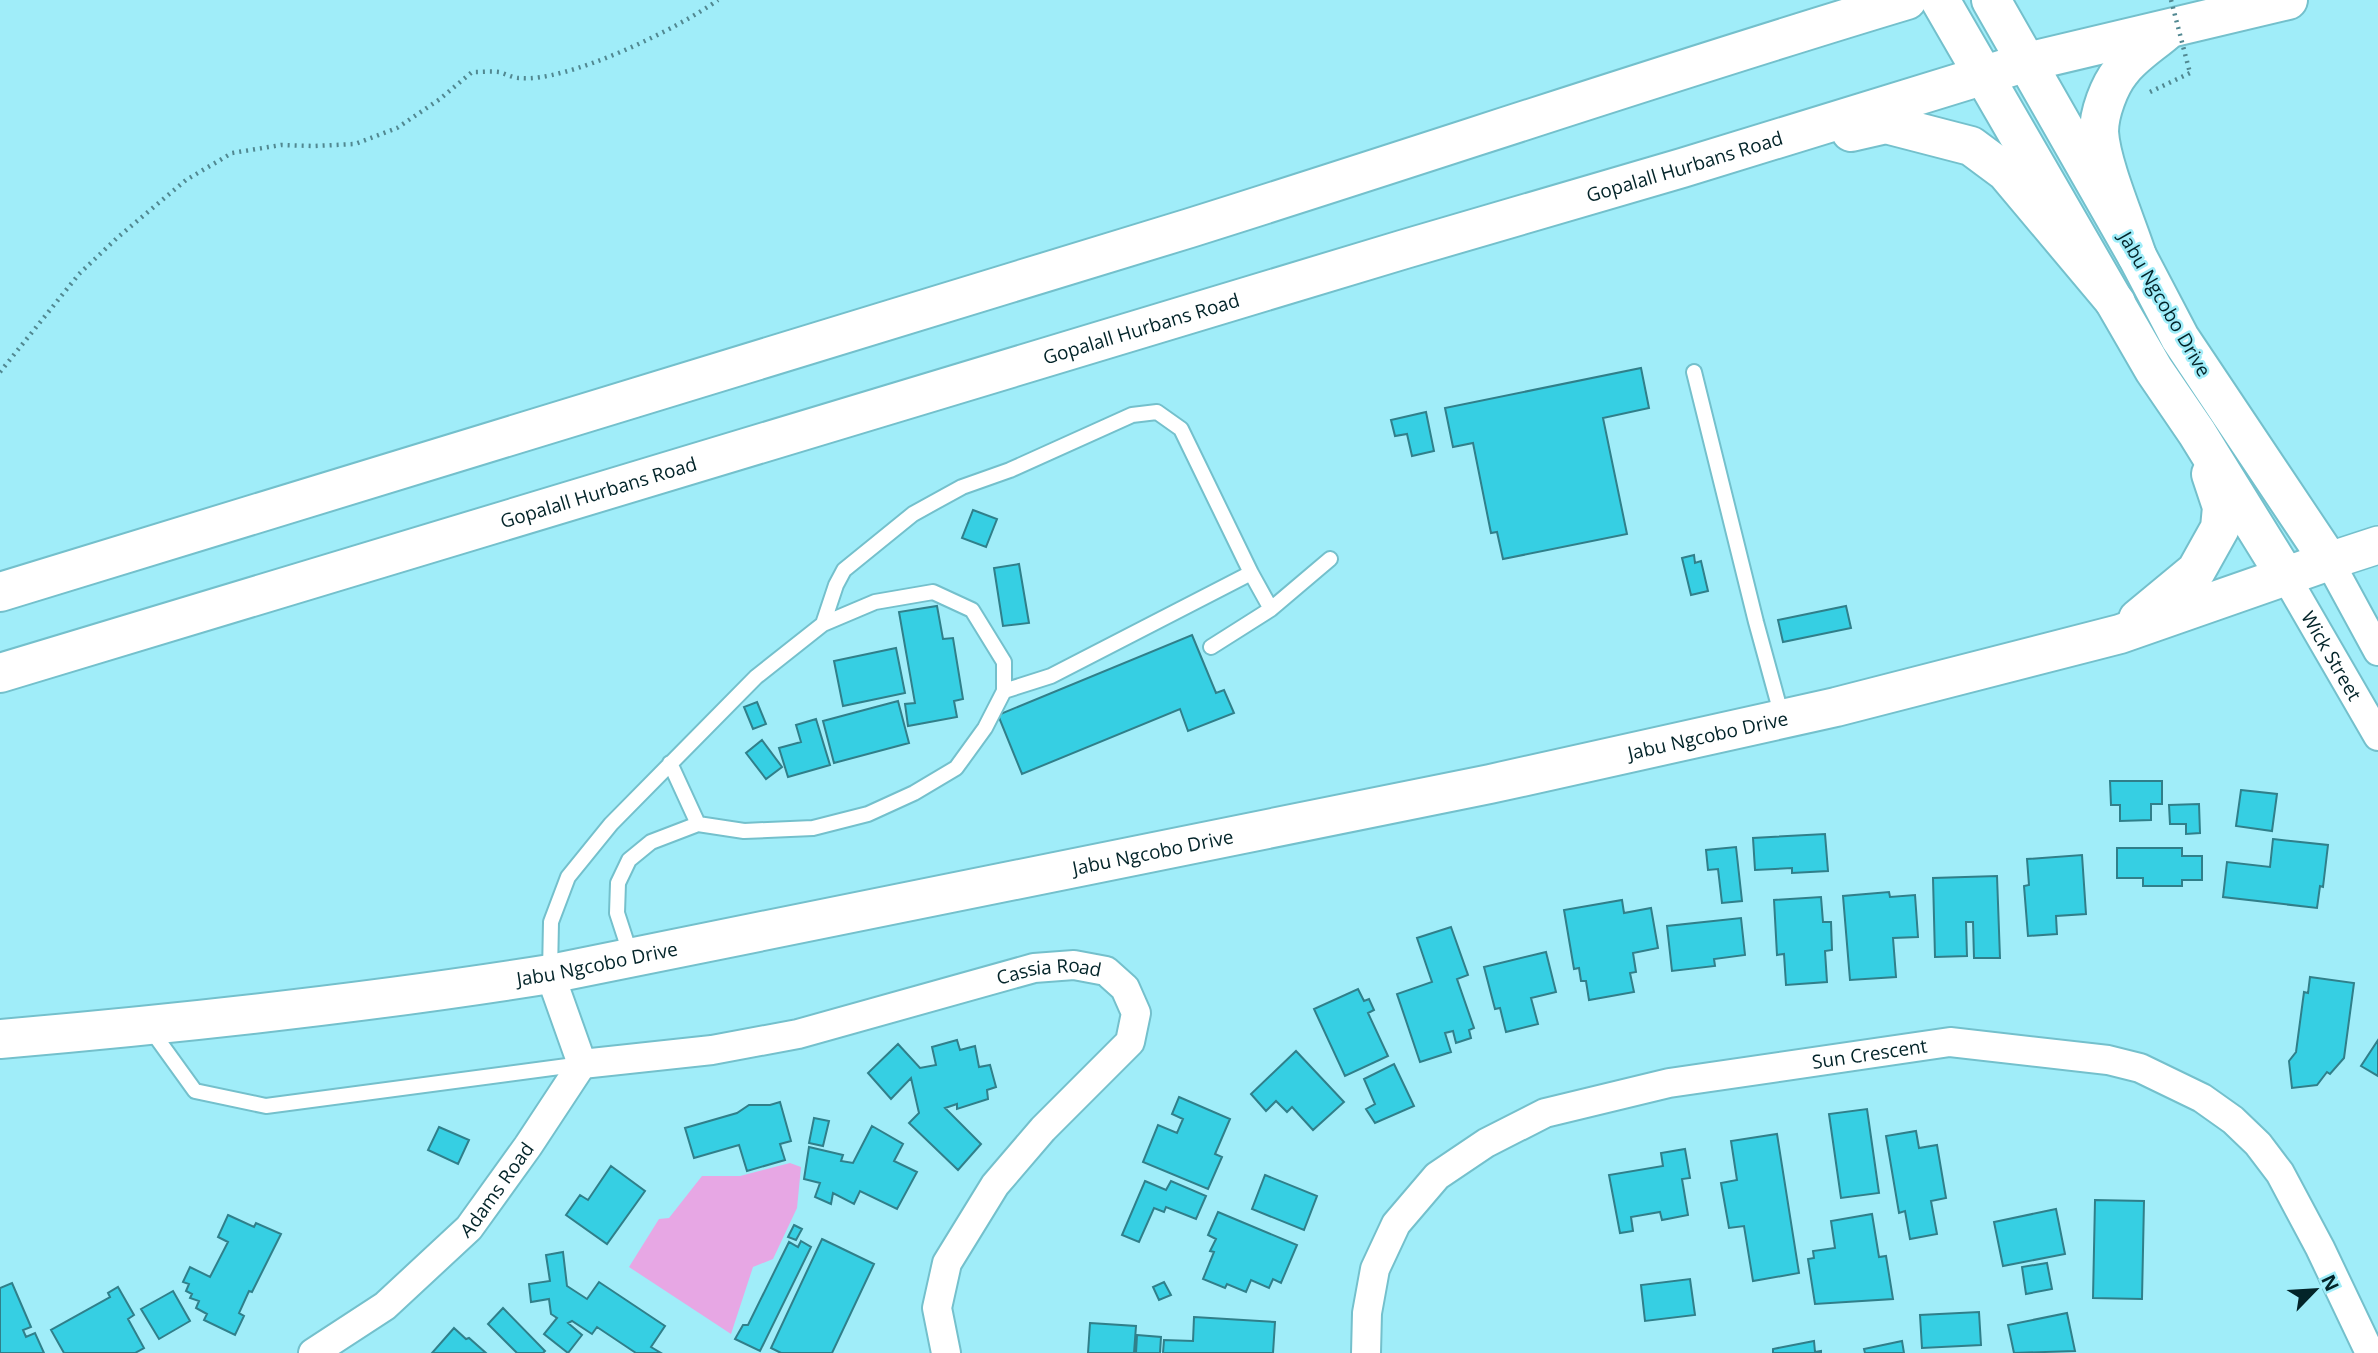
<svg xmlns="http://www.w3.org/2000/svg" width="2378" height="1353" viewBox="0 0 2378 1353" font-family="'Open Sans',sans-serif">
<rect width="100%" height="100%" fill="#a0edf9"/>
<path fill="#e7a7e4" d="M 790,1163 L 801,1167 L 797,1208 L 773,1259 L 753,1267 L 731,1334 L 629,1267 L 659,1219 L 669,1218 L 702,1176 L 740,1176 Z"/>
<path fill="#36cfe3" stroke="#307f8a" stroke-width="2" d="M 1641,368 L 1649,408 L 1603,418 L 1627,534 L 1503,559 L 1497,532 L 1491,533 L 1473,443 L 1453,447 L 1445,408 Z
M 1426,412 L 1434,451 L 1412,456 L 1407,434 L 1395,436 L 1391,420 Z
M 973,510 L 997,519 L 986,547 L 962,538 Z
M 1694,555 L 1695,563 L 1701,561 L 1708,591 L 1691,595 L 1682,558 Z
M 1019,564 L 1029,623 L 1003,626 L 994,568 Z
M 937,606 L 943,639 L 953,638 L 963,699 L 954,701 L 957,717 L 908,726 L 905,704 L 915,703 L 899,612 Z
M 1846,606 L 1851,628 L 1783,642 L 1778,620 Z
M 1192,635 L 1216,693 L 1224,690 L 1234,713 L 1188,731 L 1180,709 L 1022,774 L 998,715 Z
M 896,648 L 905,693 L 843,706 L 834,661 Z
M 898,701 L 909,743 L 834,763 L 823,721 Z
M 757,702 L 766,724 L 753,729 L 744,707 Z
M 816,719 L 830,765 L 788,777 L 779,748 L 801,742 L 796,725 Z
M 762,740 L 782,767 L 766,779 L 746,753 Z
M 2110,781 L 2162,781 L 2162,804 L 2151,804 L 2151,820 L 2120,821 L 2120,805 L 2111,805 Z
M 2241,790 L 2277,794 L 2272,831 L 2236,826 Z
M 2199,804 L 2200,833 L 2186,834 L 2186,824 L 2170,824 L 2169,805 Z
M 1825,834 L 1828,871 L 1792,873 L 1792,868 L 1755,870 L 1753,838 Z
M 2273,839 L 2328,845 L 2323,887 L 2320,886 L 2317,908 L 2223,897 L 2227,862 L 2270,867 Z
M 1736,847 L 1742,901 L 1722,903 L 1718,869 L 1708,870 L 1706,850 Z
M 2117,848 L 2182,848 L 2182,856 L 2202,856 L 2202,880 L 2182,880 L 2182,886 L 2143,886 L 2143,878 L 2117,878 Z
M 2082,855 L 2086,914 L 2056,916 L 2057,934 L 2028,936 L 2024,886 L 2029,885 L 2027,859 Z
M 1997,876 L 2000,958 L 1974,958 L 1973,922 L 1966,922 L 1967,956 L 1935,957 L 1933,878 Z
M 1889,892 L 1890,897 L 1915,895 L 1918,937 L 1893,938 L 1896,977 L 1850,980 L 1843,896 Z
M 1821,897 L 1823,922 L 1831,922 L 1832,950 L 1825,951 L 1827,982 L 1786,985 L 1784,954 L 1777,955 L 1774,900 Z
M 1622,900 L 1624,913 L 1651,908 L 1658,948 L 1633,953 L 1636,972 L 1630,973 L 1634,992 L 1589,1000 L 1586,981 L 1581,981 L 1579,968 L 1574,969 L 1564,910 Z
M 1741,918 L 1745,955 L 1714,959 L 1715,966 L 1672,971 L 1667,926 Z
M 1451,927 L 1468,975 L 1457,979 L 1474,1028 L 1469,1030 L 1471,1038 L 1456,1043 L 1453,1031 L 1445,1033 L 1451,1052 L 1420,1062 L 1397,994 L 1432,982 L 1417,938 Z
M 1546,952 L 1556,992 L 1531,998 L 1538,1024 L 1506,1032 L 1500,1008 L 1495,1009 L 1484,967 Z
M 2310,977 L 2354,983 L 2344,1058 L 2330,1074 L 2327,1072 L 2317,1085 L 2292,1088 L 2289,1061 L 2296,1052 L 2304,992 L 2308,993 Z
M 1358,989 L 1364,1001 L 1369,999 L 1374,1010 L 1368,1013 L 1388,1056 L 1345,1076 L 1314,1009 Z
M 957,1040 L 960,1050 L 975,1046 L 979,1067 L 990,1065 L 996,1087 L 987,1090 L 988,1099 L 957,1109 L 957,1104 L 945,1108 L 981,1144 L 958,1170 L 909,1123 L 919,1113 L 911,1078 L 891,1099 L 868,1073 L 898,1044 L 920,1068 L 936,1065 L 932,1047 Z
M 2378,1040 L 2378,1076 L 2361,1066 Z
M 1296,1051 L 1344,1102 L 1313,1130 L 1292,1107 L 1287,1112 L 1276,1101 L 1266,1111 L 1251,1094 Z
M 1394,1064 L 1414,1106 L 1375,1123 L 1366,1109 L 1375,1104 L 1364,1079 Z
M 1179,1097 L 1230,1119 L 1215,1154 L 1222,1157 L 1208,1189 L 1143,1162 L 1158,1125 L 1177,1133 L 1183,1119 L 1172,1114 Z
M 780,1102 L 791,1141 L 780,1144 L 785,1160 L 747,1171 L 739,1145 L 694,1158 L 685,1128 L 737,1113 L 749,1105 L 770,1105 Z
M 1867,1109 L 1879,1193 L 1841,1198 L 1829,1114 Z
M 814,1118 L 829,1121 L 823,1146 L 809,1143 Z
M 872,1126 L 903,1144 L 894,1161 L 917,1172 L 897,1209 L 860,1191 L 854,1204 L 833,1193 L 831,1204 L 815,1197 L 820,1183 L 804,1179 L 809,1147 L 843,1155 L 841,1161 L 853,1163 Z
M 439,1127 L 469,1140 L 458,1164 L 428,1150 Z
M 1916,1131 L 1919,1148 L 1937,1145 L 1946,1198 L 1931,1201 L 1937,1234 L 1910,1239 L 1905,1211 L 1899,1213 L 1886,1136 Z
M 1777,1134 L 1799,1273 L 1753,1281 L 1744,1226 L 1729,1228 L 1721,1183 L 1737,1180 L 1731,1141 Z
M 1685,1149 L 1690,1178 L 1682,1179 L 1688,1215 L 1662,1220 L 1660,1212 L 1631,1217 L 1633,1231 L 1620,1233 L 1609,1175 L 1663,1166 L 1661,1153 Z
M 611,1166 L 645,1191 L 607,1244 L 566,1215 L 580,1195 L 588,1200 Z
M 1265,1175 L 1317,1196 L 1304,1230 L 1252,1209 Z
M 1145,1181 L 1166,1190 L 1171,1181 L 1206,1196 L 1196,1219 L 1166,1207 L 1164,1212 L 1154,1208 L 1139,1242 L 1122,1235 Z
M 2095,1200 L 2144,1201 L 2142,1299 L 2093,1298 Z
M 2056,1209 L 2065,1254 L 2003,1266 L 1994,1222 Z
M 1218,1212 L 1297,1245 L 1281,1283 L 1273,1279 L 1269,1288 L 1251,1280 L 1246,1292 L 1227,1284 L 1225,1288 L 1203,1279 L 1214,1252 L 1210,1251 L 1216,1239 L 1208,1235 Z
M 1872,1214 L 1879,1257 L 1886,1256 L 1893,1299 L 1815,1304 L 1808,1259 L 1814,1258 L 1813,1251 L 1835,1248 L 1831,1221 Z
M 228,1215 L 254,1227 L 256,1223 L 281,1234 L 252,1292 L 249,1291 L 239,1313 L 244,1316 L 235,1335 L 204,1320 L 207,1314 L 196,1308 L 199,1301 L 190,1298 L 192,1294 L 186,1291 L 189,1284 L 183,1282 L 190,1267 L 210,1277 L 228,1242 L 218,1237 Z
M 794,1225 L 802,1229 L 796,1240 L 788,1237 Z
M 822,1239 L 874,1264 L 832,1353 L 781,1353 L 771,1348 Z
M 801,1241 L 811,1247 L 760,1351 L 735,1339 L 743,1325 L 748,1325 L 789,1242 L 798,1247 Z
M 563,1252 L 567,1286 L 587,1299 L 599,1282 L 665,1326 L 651,1347 L 661,1353 L 636,1353 L 597,1327 L 592,1334 L 572,1321 L 568,1323 L 582,1335 L 568,1353 L 544,1334 L 557,1318 L 551,1314 L 549,1299 L 531,1302 L 529,1284 L 550,1281 L 546,1255 Z
M 2047,1263 L 2052,1289 L 2026,1294 L 2022,1267 Z
M 1690,1279 L 1695,1315 L 1645,1321 L 1641,1285 Z
M 1164,1282 L 1171,1295 L 1159,1300 L 1153,1287 Z
M 12,1283 L 31,1327 L 23,1330 L 26,1337 L 35,1333 L 44,1353 L 0,1353 L 0,1288 Z
M 118,1287 L 134,1315 L 128,1319 L 144,1348 L 135,1353 L 64,1353 L 51,1330 L 110,1297 L 108,1293 Z
M 173,1291 L 190,1321 L 159,1339 L 141,1309 Z
M 503,1308 L 545,1351 L 543,1353 L 517,1353 L 488,1324 Z
M 1979,1312 L 1981,1345 L 1922,1348 L 1920,1315 Z
M 2067,1313 L 2075,1351 L 2014,1353 L 2008,1325 Z
M 1194,1317 L 1275,1322 L 1273,1353 L 1163,1353 L 1164,1340 L 1193,1341 Z
M 1090,1323 L 1136,1326 L 1134,1353 L 1088,1353 Z
M 454,1328 L 466,1339 L 469,1338 L 486,1353 L 432,1353 Z
M 1137,1335 L 1161,1337 L 1160,1353 L 1136,1353 Z
M 1814,1341 L 1815,1352 L 1821,1351 L 1821,1353 L 1773,1353 L 1773,1349 Z
M 1902,1341 L 1904,1353 L 1865,1353 L 1864,1349 Z"/>
<g fill="none" stroke-linecap="round" stroke-linejoin="round">
<g stroke="#74c0cc" stroke-width="18">
<path id="service" d="M 1694,372 L 1756,622 L 1782,717
M 1251,573 L 1271,609
M 823,624 L 836,585 L 844,570 L 913,514 L 962,487 L 1010,470 L 1132,415 L 1157,412 L 1181,429 L 1251,573 L 1051,676 L 1004,691
M 1211,647 L 1271,609 L 1330,559
M 670,763 L 698,824
M 550,972 L 551,922 L 568,877 L 611,824 L 756,677 L 823,624 L 875,602 L 933,592 L 972,610 L 1004,662 L 1004,691 L 985,728 L 956,768 L 914,793 L 868,814 L 813,828 L 744,831 L 698,824 L 651,842 L 629,860 L 618,883 L 617,913 L 631,956
M 151,1030 L 195,1091 L 266,1106 L 582,1064"/>
</g>
<g stroke="#74c0cc" stroke-width="32">
<g id="minor">
<path d="M 2329,561 L 2378,651"/>
<path id="s1" d="M 2286,577 L 2378,736"/>
<path d="M 550,974 L 582,1064"/>
<path id="s2" d="M 582,1064 L 712,1050 L 798,1034 L 1034,968 L 1074,965 L 1106,971 L 1125,988 L 1136,1013 L 1130,1042 L 1043,1129 L 995,1185 L 947,1263 L 937,1308 L 946,1353"/>
<path id="s3" d="M 313,1353 L 385,1306 L 469,1228 L 528,1146 L 582,1064"/>
<path id="s4" d="M 1366,1353 L 1367,1313 L 1375,1269 L 1396,1224 L 1437,1176 L 1486,1143 L 1545,1113 L 1669,1083 L 1950,1042 L 2108,1060 L 2140,1068 L 2202,1098 L 2233,1120 L 2258,1144 L 2280,1173 L 2320,1248 L 2370,1353"/>
</g>
</g>
<g stroke="#74c0cc" stroke-width="40">
<path id="tertiary" d="M 2329,561 L 2378,545"/>
</g>
<g stroke="#74c0cc" stroke-width="42">
<g id="secondary">
<path d="M 1940,0 L 2154,370 L 2197,433 L 2286,577"/>
<path d="M 2138,619 L 2196,571 L 2220,528 L 2222,507 L 2211,474"/>
<path id="s5" d="M 0,1039 C 184,1023 368,1003 550,974 L 1490,784 L 1836,707 L 2120,634 L 2329,561 L 2180,338 L 2137,256 L 1991,0"/>
</g>
</g>
<g stroke="#74c0cc" stroke-width="42">
<g id="primary">
<path d="M 1851,132 L 1886,124 L 1971,146 L 2006,172 L 2116,303"/>
<path d="M 2137,256 C 2126,222 2101,165 2099,132 C 2099,113 2109,86 2121,71 C 2132,56 2151,44 2165,32"/>
<path d="M 0,592 C 397,474 794,353 1190,228 C 1429,153 1667,72 1907,0"/>
<path id="s6" d="M 0,673 L 1405,249 L 1682,168 L 2027,62 L 2288,0"/>
</g>
</g>
<path stroke="#518891" stroke-width="4.5" stroke-dasharray="2 5" stroke-linecap="butt" d="M 2150,92 L 2190,73
M 0,372 L 79,274 L 117,238 L 186,180 L 232,153 L 281,145 L 314,146 L 355,144 L 397,128 L 440,99 L 472,72 C 481,72 490,71 499,72 C 506,74 513,78 519,78 C 567,83 679,28 718,0"/>
<use href="#service" stroke="#fff" stroke-width="14"/>
<use href="#minor" stroke="#fff" stroke-width="28"/>
<use href="#tertiary" stroke="#fff" stroke-width="37"/>
<use href="#secondary" stroke="#fff" stroke-width="38"/>
<use href="#primary" stroke="#fff" stroke-width="38"/>
<path stroke="#518891" stroke-width="4.5" stroke-dasharray="2 5" stroke-linecap="butt" d="M 2171,0 L 2190,73"/>
</g>
<g text-anchor="middle" dominant-baseline="central" stroke-width="5" stroke-linejoin="round" paint-order="stroke">
<g font-size="19" fill="#032429" stroke="#a0edf9">
<text stroke="none"><textPath href="#s6" startOffset="1759">Gopalall Hurbans Road</textPath></text>
<text transform="translate(2165 304) rotate(60)">Jabu Ngcobo Drive</text>
<text stroke="none"><textPath href="#s6" startOffset="1192">Gopalall Hurbans Road</textPath></text>
<text stroke="none"><textPath href="#s6" startOffset="625">Gopalall Hurbans Road</textPath></text>
<text stroke="none"><textPath href="#s1" startOffset="91">Wick Street</textPath></text>
<text stroke="none"><textPath href="#s5" startOffset="1736">Jabu Ngcobo Drive</textPath></text>
<text stroke="none"><textPath href="#s5" startOffset="1169">Jabu Ngcobo Drive</textPath></text>
<text stroke="none"><textPath href="#s5" startOffset="602">Jabu Ngcobo Drive</textPath></text>
<text stroke="none"><textPath href="#s2" startOffset="478">Cassia Road</textPath></text>
<text stroke="none"><textPath href="#s4" startOffset="653">Sun Crescent</textPath></text>
<text stroke="none"><textPath href="#s3" startOffset="248">Adams Road</textPath></text>
</g>
</g>
<g transform="translate(2315 1290) rotate(65)" stroke="#a0edf9" stroke-width="5" paint-order="stroke">
<path d="M0-5L12 26L0 18L-12 26Z" fill="#032429"/>
<text y="-10" font-size="19" font-weight="bold" text-anchor="middle" fill="#032429">N</text>
</g>
</svg>
